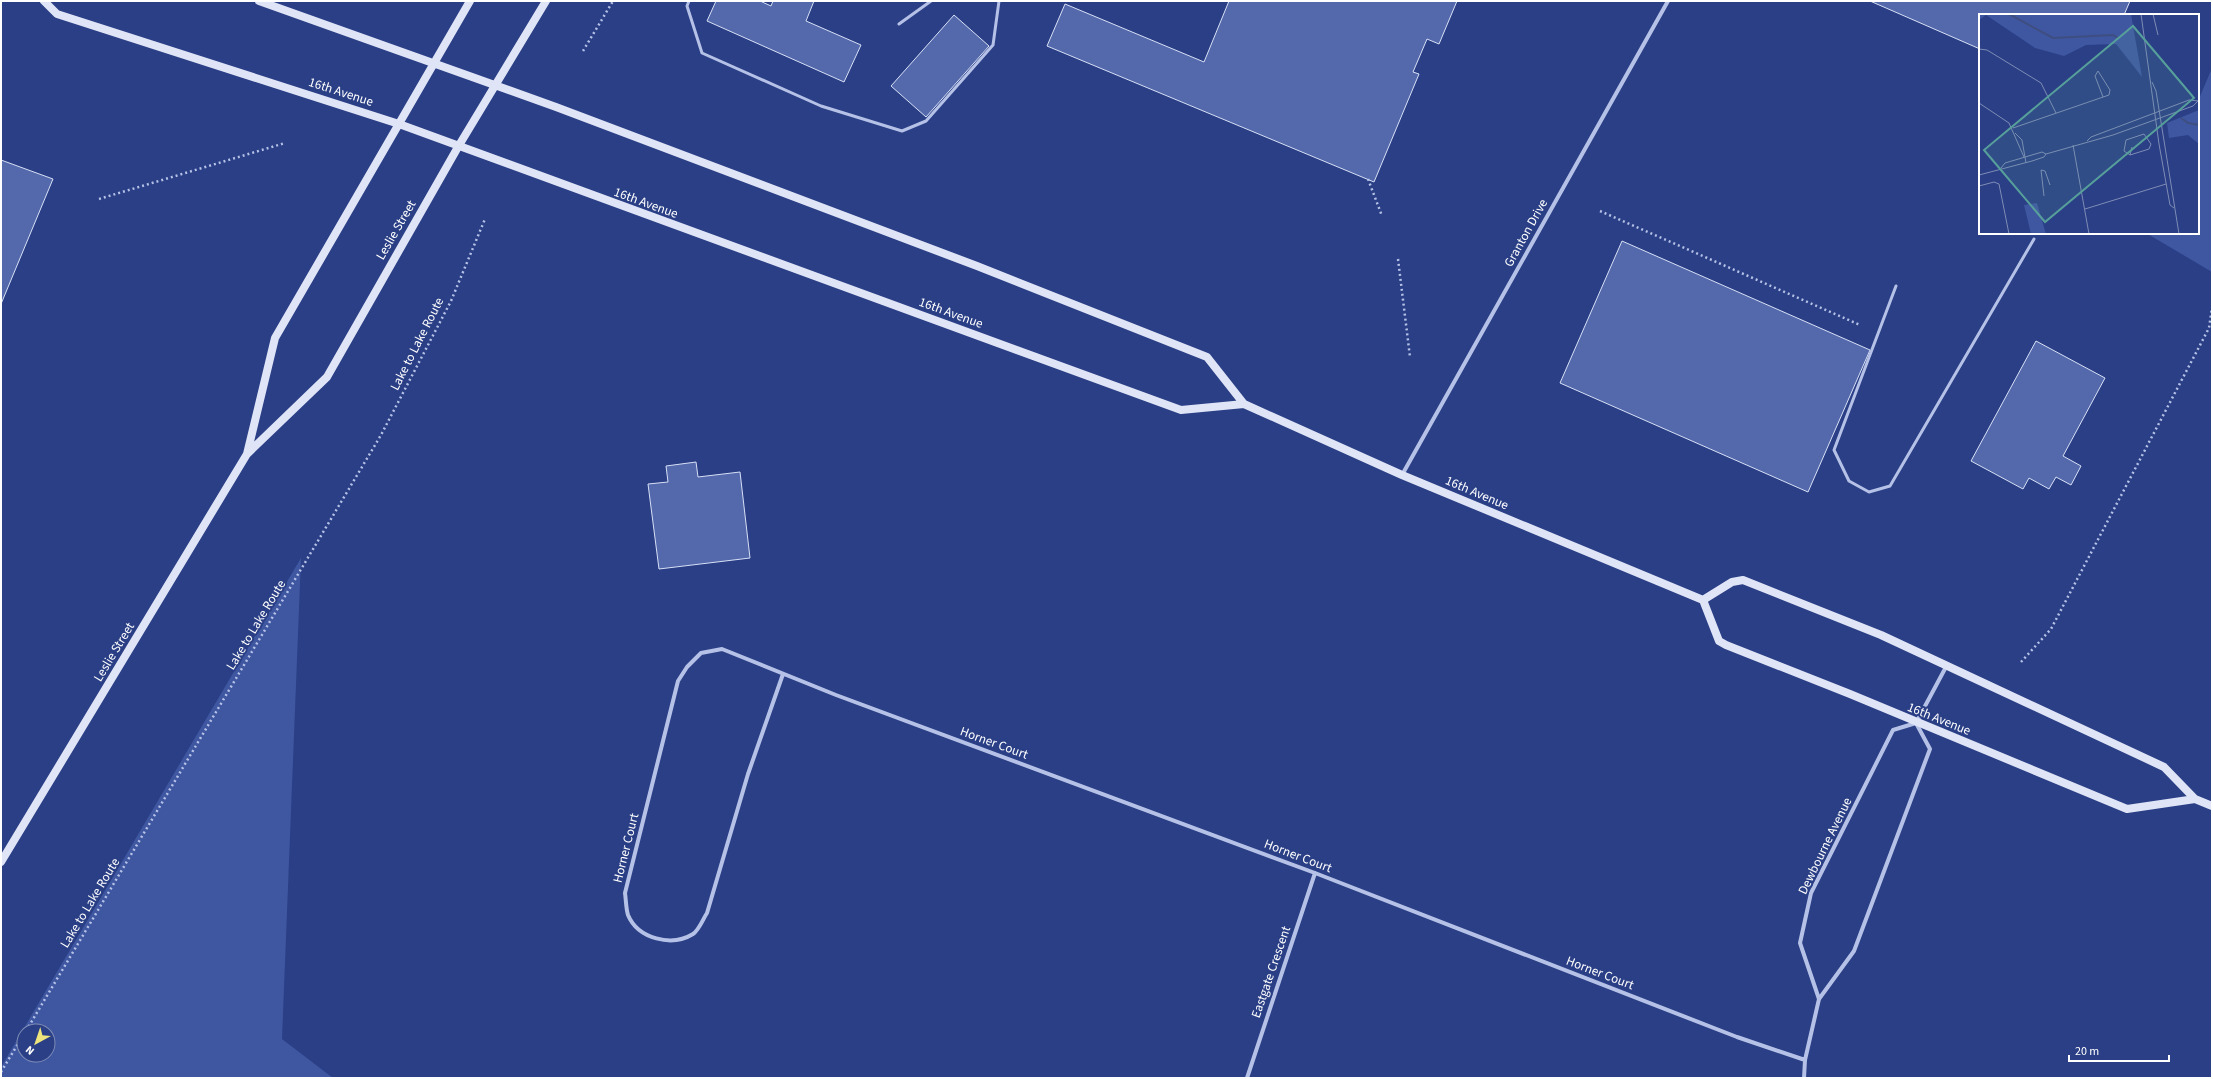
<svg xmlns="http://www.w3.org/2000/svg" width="2213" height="1079" viewBox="0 0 2213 1079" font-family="'Source Sans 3',sans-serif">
<rect width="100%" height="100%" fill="#2a3f85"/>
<path fill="#3f57a1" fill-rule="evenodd" d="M 2212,68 L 2212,272 L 2146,233 L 2198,233 L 2198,101 Z
M 301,558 L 282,1039 L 333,1078 L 1,1078 L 1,1067 ZM 24,1031 L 48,1031 L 48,1055 L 24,1055 Z"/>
<path fill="#5369ac" stroke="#d8e0f6" d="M 716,1 L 760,1 L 771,6 L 773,1 L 814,1 L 806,21 L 861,45 L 844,82 L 707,21 Z
M 1229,1 L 1457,1 L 1439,44 L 1427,39 L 1413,72 L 1419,74 L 1374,182 L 1047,46 L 1065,4 L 1204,62 Z
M 1870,1 L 2130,1 L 2124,15 L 1980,15 L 1980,49 Z
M 954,15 L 989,46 L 926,117 L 891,86 Z
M 1,160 L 53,179 L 1,304 Z
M 1622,241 L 1870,350 L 1808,492 L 1560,383 Z
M 2036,341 L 2105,378 L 2063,456 L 2081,466 L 2071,485 L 2056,477 L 2049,489 L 2029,478 L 2023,489 L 1971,461 Z
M 696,462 L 698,477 L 740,472 L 750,558 L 659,569 L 648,484 L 668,482 L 666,466 Z"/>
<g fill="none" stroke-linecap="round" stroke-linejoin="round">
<path stroke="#b5c1e7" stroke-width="2.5" stroke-dasharray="2 3" stroke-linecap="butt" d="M 583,51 L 613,1
M 1368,179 L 1382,216
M 99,199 L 285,143
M 1600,211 L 1860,325
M 1398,259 L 1410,357
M 2021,662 L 2051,629 L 2209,328 L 2212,308
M 26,1031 L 381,435 L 451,301 L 485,219
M 1,1072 L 24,1034"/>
<path stroke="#b5c1e7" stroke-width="3" d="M 689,1 L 687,6 L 702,53 L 821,106 L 902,131 L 926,121 L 993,45 L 999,1
M 899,24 L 931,1
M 1896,286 L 1834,450 L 1849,481 L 1869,492 L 1890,486 L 2034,239"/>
<path stroke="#b5c1e7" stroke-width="4" d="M 1402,475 L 1668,1
M 783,674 L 748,774 L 707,913 C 703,919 699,930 693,934 C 672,947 638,939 628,915 C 626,909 626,900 625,893 L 678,681 L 687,667 L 701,653 L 722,649 L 836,695 L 1315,873 L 1737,1037 L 1805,1060
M 1819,999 L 1800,943 L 1811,893 L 1893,730 L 1916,723 L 1947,665
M 1247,1078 L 1315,873
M 1804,1078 L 1805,1060 L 1819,999 L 1854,951 L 1930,749 L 1916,723"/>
<path stroke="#dfe4f7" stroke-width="8" d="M 44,1 L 57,14 L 399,124 L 1181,410 L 1244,404
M 259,1 L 556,107 L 977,266 L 1207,357 L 1244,404 L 1402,475 L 1703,600 L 1719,641 L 1726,645 L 1850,694 L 2127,809 L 2195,799
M 247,454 L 275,338 L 470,1
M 1703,600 L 1732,582 L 1743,580 L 1881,635 L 2164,767 L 2195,799 L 2212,806
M 1,862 L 247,454 L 327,377 L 458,147 L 546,1"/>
</g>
<g text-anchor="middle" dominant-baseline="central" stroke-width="4" stroke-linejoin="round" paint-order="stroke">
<g font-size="13" fill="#fff" stroke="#2a3f85">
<text transform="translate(341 92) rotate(18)">16th Avenue</text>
<text transform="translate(646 203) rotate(20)">16th Avenue</text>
<text transform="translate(396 230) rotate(-60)">Leslie Street</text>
<text transform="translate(1526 233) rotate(-61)">Granton Drive</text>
<text transform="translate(951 313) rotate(20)">16th Avenue</text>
<text transform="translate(417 344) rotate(-63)">Lake to Lake Route</text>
<text transform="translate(1477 493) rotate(23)">16th Avenue</text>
<text transform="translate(256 625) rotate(-59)">Lake to Lake Route</text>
<text transform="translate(114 652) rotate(-59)">Leslie Street</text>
<text transform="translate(1939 719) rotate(22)">16th Avenue</text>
<text transform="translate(994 743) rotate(20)">Horner Court</text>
<text transform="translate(1825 846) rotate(-64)">Dewbourne Avenue</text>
<text transform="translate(626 848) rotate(-76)">Horner Court</text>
<text transform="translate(1298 856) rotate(21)">Horner Court</text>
<text transform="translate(90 903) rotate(-59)">Lake to Lake Route</text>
<text transform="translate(1271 972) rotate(-71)">Eastgate Crescent</text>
<text transform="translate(1600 973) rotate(21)">Horner Court</text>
</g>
</g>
<g transform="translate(1979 14)">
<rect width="220" height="220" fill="#2a3f85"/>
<path d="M 0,0 L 152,0 L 163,63 L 137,30 L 107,31 L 85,42 L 56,34 L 7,1 L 0,6 ZM 220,96 L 220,130 L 209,121 L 190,124 L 188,109 ZM 58,189 L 67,220 L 52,220 L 45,191 Z" fill="#3f57a1"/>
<path fill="none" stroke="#3f4e81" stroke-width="2" d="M 30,0 L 74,24 L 134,21 L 139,24M 202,104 L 209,109 L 220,111"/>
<path fill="none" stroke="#7f8cb6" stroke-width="1" d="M 162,0 L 180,130 L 191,191 L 195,194M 174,0 L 179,21M 0,35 L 8,36 L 62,69 L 77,99M 173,68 L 177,77 L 200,220M 0,89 L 30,109 L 45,143M 34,114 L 130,81 L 131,76 L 119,57 L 116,62 L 124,83M 36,119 L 43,126 L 47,149M 108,127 L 112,123 L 210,86 L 220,87M 94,131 L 110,220M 151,141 L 145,137 L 147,126 L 165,120 L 172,130 L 170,135 L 151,141 L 153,133M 22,154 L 26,149 L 63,138 L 67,140 L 134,121 L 214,92 L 219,87M 0,161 L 53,147 L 65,143 L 67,140M 0,172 L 15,168 L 20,170 L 30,220M 65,182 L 62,156 L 66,157 L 71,171M 106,195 L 187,170"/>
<path fill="#579f9a" fill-opacity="0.15" stroke="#579f9a" stroke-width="2" d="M 154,12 L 215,84 L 66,208 L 5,136 Z"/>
<rect width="220" height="220" fill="none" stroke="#fff" stroke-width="2"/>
</g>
<rect width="2213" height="1079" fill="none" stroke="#ffffff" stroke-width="4"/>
<g transform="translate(36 1043) rotate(220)"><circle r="19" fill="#2a3f85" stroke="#7f8cb6"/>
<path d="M0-3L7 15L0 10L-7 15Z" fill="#ede47d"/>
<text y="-6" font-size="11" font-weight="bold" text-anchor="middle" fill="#ffffff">N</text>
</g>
<path d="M2069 1055v6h100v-6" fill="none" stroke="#ffffff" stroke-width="2"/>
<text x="2075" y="1055" font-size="12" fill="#ffffff" stroke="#2a3f85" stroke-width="3" paint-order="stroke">20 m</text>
</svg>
